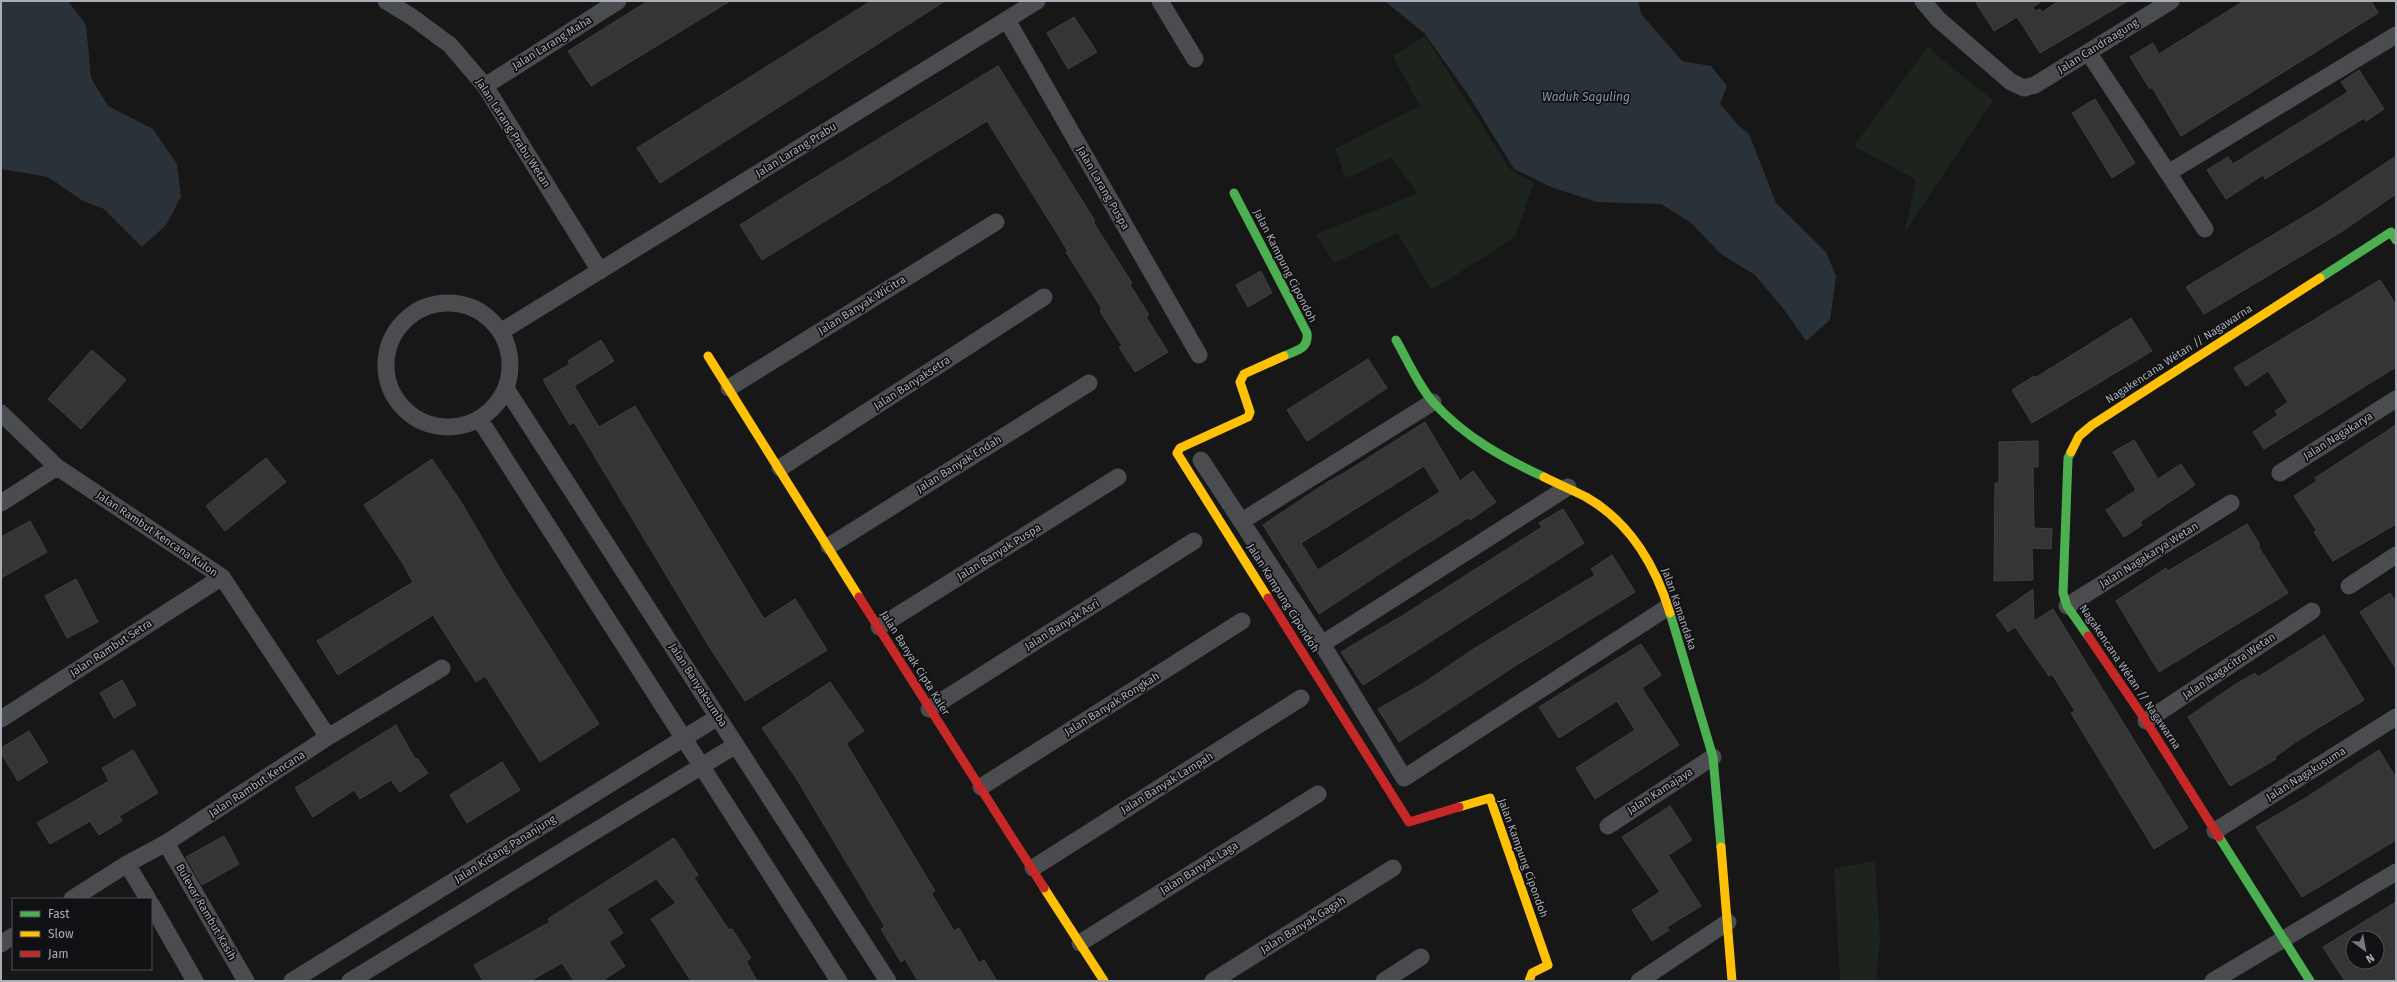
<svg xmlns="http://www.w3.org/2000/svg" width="2397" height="982" viewBox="0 0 2397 982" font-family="'Fira Sans',sans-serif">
<rect width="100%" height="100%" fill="#171717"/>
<path fill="#1d241e" d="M 1425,36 L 1510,169 L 1534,183 L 1515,237 L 1432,290 L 1397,233 L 1334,263 L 1316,234 L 1418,193 L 1391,158 L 1346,178 L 1335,149 L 1420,106 L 1393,56 Z
M 1929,46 L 1940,58 L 1993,100 L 1904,234 L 1916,180 L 1854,146 Z
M 1875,861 L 1880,939 L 1876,981 L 1840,981 L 1834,868 Z"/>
<path fill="#2a3239" d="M 1,1 L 68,1 L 86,25 L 91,78 L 108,106 L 153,129 L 177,164 L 181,197 L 166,225 L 142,247 L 104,209 L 83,201 L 48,177 L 1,169 Z
M 1385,1 L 1638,1 L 1641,14 L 1682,61 L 1711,66 L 1727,86 L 1720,104 L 1739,126 L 1749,134 L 1776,203 L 1826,252 L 1836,276 L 1830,320 L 1806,341 L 1783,308 L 1755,275 L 1721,254 L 1690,222 L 1661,204 L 1597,202 L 1551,187 L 1514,169 L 1469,96 L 1425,34 Z"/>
<path fill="#353536" stroke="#3f4043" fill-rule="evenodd" d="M 648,1 L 730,1 L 591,86 L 568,51 Z
M 871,1 L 945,1 L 660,183 L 637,148 Z
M 1975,1 L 2042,1 L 2033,7 L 2035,11 L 2040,9 L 2042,12 L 2059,1 L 2128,1 L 2040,53 L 2017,17 L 1994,31 Z
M 2244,1 L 2371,1 L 2378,13 L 2181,136 L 2152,87 L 2150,89 L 2130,57 L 2153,43 L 2159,54 Z
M 1074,17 L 1097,52 L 1068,69 L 1047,33 Z
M 998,66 L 1095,221 L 1093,222 L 1132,283 L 1130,285 L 1149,315 L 1146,317 L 1168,352 L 1135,372 L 1119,347 L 1122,346 L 1100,311 L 1102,309 L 1066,252 L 1068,251 L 987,121 L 762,260 L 740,225 L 803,185 Z
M 2359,70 L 2384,109 L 2366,121 L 2364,118 L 2265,179 L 2263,175 L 2226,199 L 2207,170 L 2228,157 L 2233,164 L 2348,92 L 2341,82 Z
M 2095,99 L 2135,163 L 2112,178 L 2072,113 Z
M 2396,156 L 2396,194 L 2341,232 L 2204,314 L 2186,287 L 2318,208 Z
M 1261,271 L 1272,293 L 1248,307 L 1236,285 Z
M 2380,280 L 2396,305 L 2396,367 L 2264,449 L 2253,432 L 2278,415 L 2275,411 L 2288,402 L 2268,371 L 2246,386 L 2234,368 Z
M 2131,318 L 2152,351 L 2032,423 L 2012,390 L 2034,376 L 2035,378 Z
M 601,340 L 614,361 L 574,386 L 599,427 L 635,406 L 764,619 L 795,599 L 827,650 L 745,701 L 710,648 L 574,422 L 570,425 L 543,380 L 570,364 L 568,361 Z
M 92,350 L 126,380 L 81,429 L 48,399 Z
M 1368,359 L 1387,388 L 1307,441 L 1287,410 Z
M 1425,422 L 1460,481 L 1473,471 L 1496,502 L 1470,520 L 1468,518 L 1404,558 L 1319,614 L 1263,525 L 1326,483 L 1349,470 ZM 1424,466 L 1440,492 L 1318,570 L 1301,543 Z
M 2396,425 L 2396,524 L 2333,561 L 2314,532 L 2317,531 L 2294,496 L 2317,481 L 2315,478 Z
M 2134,440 L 2158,479 L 2181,464 L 2195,485 L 2140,522 L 2142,525 L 2124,537 L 2106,510 L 2136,490 L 2113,452 Z
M 2038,441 L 2038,467 L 2033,467 L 2034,528 L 2052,529 L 2051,549 L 2032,548 L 2033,580 L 1994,581 L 1995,483 L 1999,483 L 1999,442 Z
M 266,458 L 286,482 L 225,531 L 206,506 Z
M 432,459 L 461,502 L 508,582 L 599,724 L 540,762 L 485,676 L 476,682 L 433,615 L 338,675 L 317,641 L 413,582 L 402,562 L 364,505 Z
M 1563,509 L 1584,543 L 1363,685 L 1341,652 L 1405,614 L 1542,527 L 1539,523 Z
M 30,521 L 47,552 L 1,578 L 1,537 Z
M 2247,524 L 2260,545 L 2258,546 L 2288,593 L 2159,672 L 2116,601 L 2166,568 L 2168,571 Z
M 1612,555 L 1635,592 L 1515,666 L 1399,742 L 1378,709 L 1422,684 L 1472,650 L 1595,575 L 1591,569 Z
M 76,579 L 98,622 L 67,638 L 45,596 Z
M 2033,589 L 2034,621 L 2053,609 L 2188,828 L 2154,849 L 2071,713 L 2075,711 L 2052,674 L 2049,676 L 2015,627 L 2008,632 L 1996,615 Z
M 2390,593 L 2396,602 L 2396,669 L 2360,612 Z
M 2324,635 L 2364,700 L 2297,741 L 2275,757 L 2276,759 L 2230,786 L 2188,717 L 2233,686 L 2255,673 L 2258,677 Z
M 1641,644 L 1661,675 L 1642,688 L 1679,745 L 1595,799 L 1576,768 L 1635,730 L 1617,701 L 1559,738 L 1539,707 Z
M 122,680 L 136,705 L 114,718 L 100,693 Z
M 830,682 L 864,731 L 846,743 L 935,891 L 931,893 L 954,931 L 959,928 L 979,963 L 984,960 L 997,981 L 918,981 L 905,959 L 901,962 L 881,929 L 885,927 L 796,778 L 762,728 Z
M 396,725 L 415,759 L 417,758 L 428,773 L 400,792 L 391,780 L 360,799 L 354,790 L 313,817 L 295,788 Z
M 29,731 L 48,762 L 18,781 L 1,753 L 1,748 Z
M 133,750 L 158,793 L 119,816 L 122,821 L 99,835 L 90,821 L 50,844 L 37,823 L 109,781 L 102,768 Z
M 2379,750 L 2396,778 L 2396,840 L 2302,897 L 2256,827 L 2304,799 Z
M 502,762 L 520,790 L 467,823 L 450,795 Z
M 1670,806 L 1692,840 L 1668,855 L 1701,906 L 1667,927 L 1669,930 L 1652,941 L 1632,910 L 1660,892 L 1622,837 Z
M 224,836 L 239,864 L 202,885 L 186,857 Z
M 674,838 L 698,875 L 694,878 L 729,930 L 732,929 L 751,958 L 746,961 L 757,981 L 691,981 L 651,919 L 676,903 L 656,879 L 607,909 L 623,933 L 609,942 L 625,966 L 602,981 L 574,981 L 562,963 L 530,981 L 483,981 L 474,965 L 550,922 L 548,919 Z
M 2396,902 L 2396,981 L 2345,981 L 2323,947 ZM 2353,938 L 2377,938 L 2377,962 L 2353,962 Z"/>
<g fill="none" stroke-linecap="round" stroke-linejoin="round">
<path stroke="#4b4c50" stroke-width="17" d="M 386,1 L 412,17 L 450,45 L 485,86 L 600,271
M 1160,1 L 1195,59
M 1923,1 L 1938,19 L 2011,82 L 2024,88 L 2035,85 L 2171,1
M 1007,20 L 1199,355
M 2088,52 L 2205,229
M 485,86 L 618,1
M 2168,173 L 2396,35
M386 365a62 62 0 1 1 124 0a62 62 0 1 1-124 0Z
M 502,331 L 1037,1
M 729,388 L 996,222
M 507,390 L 888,981
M 1,413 L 57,467 L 222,577 L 328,737
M 480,420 L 839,981
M 1201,460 L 1322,644 L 1404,778 L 1668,607
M 780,468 L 1044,297
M 2280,473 L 2396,399
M 1,503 L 57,467
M 1242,521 L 1433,402
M 829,546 L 1089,383
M 2349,586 L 2396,555
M 2067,606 L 2231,503
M 879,627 L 1118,477
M 1322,644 L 1568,487
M 929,709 L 1194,541
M 1,719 L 222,577
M 2146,721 L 2312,611
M 981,787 L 1242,621
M 1608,826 L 1713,757
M 2215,831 L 2396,717
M 166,843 L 246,981
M 127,864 L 148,899
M 1033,868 L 1301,698
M 72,899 L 127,864 L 166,843 L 328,737 L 442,668
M 151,904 L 195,981
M 1080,943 L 1318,794
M 1,944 L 13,936
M 292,981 L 718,717
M 350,981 L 736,745
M 1213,981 L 1393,868
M 1384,981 L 1421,957
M 1639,981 L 1728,922
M 2213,981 L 2396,872"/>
<path stroke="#4caf50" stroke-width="9" d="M 1234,193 L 1307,333 C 1309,349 1297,350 1284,356
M 2320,278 L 2391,232 L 2396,240
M 1396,340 C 1407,359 1419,387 1434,403 C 1465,437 1503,458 1544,477
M 2071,452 L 2068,458 L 2063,593 L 2067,606 L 2088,636
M 1670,613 L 1713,757 L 1721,847
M 2219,837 L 2310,981"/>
<path stroke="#ffc107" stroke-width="9" d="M 708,356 L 859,597
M 2071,452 L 2079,436 L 2092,425 L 2320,278
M 1544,477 C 1558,484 1572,490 1586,497 C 1630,522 1656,567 1670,613
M 1268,598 L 1177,453 L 1180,448 L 1248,417 L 1250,412 L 1240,382 L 1244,374 L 1284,356
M 1459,807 L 1490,798 L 1548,965 L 1532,973 L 1529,981
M 1721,847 L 1732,981
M 1044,888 L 1104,981"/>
<path stroke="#c62828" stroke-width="9" d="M 859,597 L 1044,888
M 1268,598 L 1409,822 L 1459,807
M 2088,636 L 2146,721 L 2219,837"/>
</g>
<g text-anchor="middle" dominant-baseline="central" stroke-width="3.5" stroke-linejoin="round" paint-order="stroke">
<g font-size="11" fill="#a8adb8" stroke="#111113">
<text transform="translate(552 43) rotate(-32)">Jalan Larang Maha</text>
<text transform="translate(2098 46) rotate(-32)">Jalan Candraagung</text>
<text transform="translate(513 133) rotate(57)">Jalan Larang Prabu Wetan</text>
<text transform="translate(796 150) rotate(-32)">Jalan Larang Prabu</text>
<text transform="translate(1103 188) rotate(60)">Jalan Larang Puspa</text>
<text transform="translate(1285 266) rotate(63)">Jalan Kampung Cipondoh</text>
<text transform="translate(862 305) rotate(-32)">Jalan Banyak Wicitra</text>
<text transform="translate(2179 354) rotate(-33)">Nagakencana Wétan // Nagawarna</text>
<text transform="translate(912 383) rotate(-33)">Jalan Banyaksetra</text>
<text transform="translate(2338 436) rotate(-32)">Jalan Nagakarya</text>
<text transform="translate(959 464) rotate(-32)">Jalan Banyak Endah</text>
<text transform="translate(157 534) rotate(34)">Jalan Rambut Kencana Kulon</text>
<text transform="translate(999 552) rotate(-32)">Jalan Banyak Puspa</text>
<text transform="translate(2149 555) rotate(-32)">Jalan Nagakarya Wetan</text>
<text transform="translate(1283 598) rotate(58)">Jalan Kampung Cipondoh</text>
<text transform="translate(1679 609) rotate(71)">Jalan Kamandaka</text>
<text transform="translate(1062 625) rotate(-32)">Jalan Banyak Asri</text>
<text transform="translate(111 648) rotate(-33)">Jalan Rambut Setra</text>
<text transform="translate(915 663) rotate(58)">Jalan Banyak Cipta Kaler</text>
<text transform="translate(2229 666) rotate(-34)">Jalan Nagacitra Wetan</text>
<text transform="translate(2130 677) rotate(56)">Nagakencana Wétan // Nagawarna</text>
<text transform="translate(698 685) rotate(57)">Jalan Banyaksumba</text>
<text transform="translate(1112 704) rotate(-32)">Jalan Banyak Rongkah</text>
<text transform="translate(2306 774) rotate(-32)">Jalan Nagakusuma</text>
<text transform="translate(1167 783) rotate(-32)">Jalan Banyak Lampah</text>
<text transform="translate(257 784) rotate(-33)">Jalan Rambut Kencana</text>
<text transform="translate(1660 791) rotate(-33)">Jalan Kamajaya</text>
<text transform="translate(505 849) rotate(-32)">Jalan Kidang Pananjung</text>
<text transform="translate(1523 858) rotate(70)">Jalan Kampung Cipondoh</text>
<text transform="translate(1199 868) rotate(-32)">Jalan Banyak Laga</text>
<text transform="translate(206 912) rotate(60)">Bulevar Rambut Kasih</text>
<text transform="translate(1303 925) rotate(-32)">Jalan Banyak Gagah</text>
</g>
<g font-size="12" font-style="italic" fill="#7f9bb3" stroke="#111113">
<text x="1586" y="97">Waduk Saguling</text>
</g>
</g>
<rect width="2397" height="982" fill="none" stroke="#a8adb8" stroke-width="4"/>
<rect x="12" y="898" width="140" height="72" fill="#111113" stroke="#4d4f55"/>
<rect x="20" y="911" width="20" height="6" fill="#4caf50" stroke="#4d4f55"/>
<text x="48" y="918" font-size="12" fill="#a8adb8">Fast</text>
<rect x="20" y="931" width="20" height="6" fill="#ffc107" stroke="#4d4f55"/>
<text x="48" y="938" font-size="12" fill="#a8adb8">Slow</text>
<rect x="20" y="951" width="20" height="6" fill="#c62828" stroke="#4d4f55"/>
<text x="48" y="958" font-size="12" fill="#a8adb8">Jam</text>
<g transform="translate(2365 950) rotate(148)"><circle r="19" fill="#111113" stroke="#4d4f55"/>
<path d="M0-3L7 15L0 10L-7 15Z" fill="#757880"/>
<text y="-6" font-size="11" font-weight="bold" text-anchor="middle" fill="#a8adb8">N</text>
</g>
</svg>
